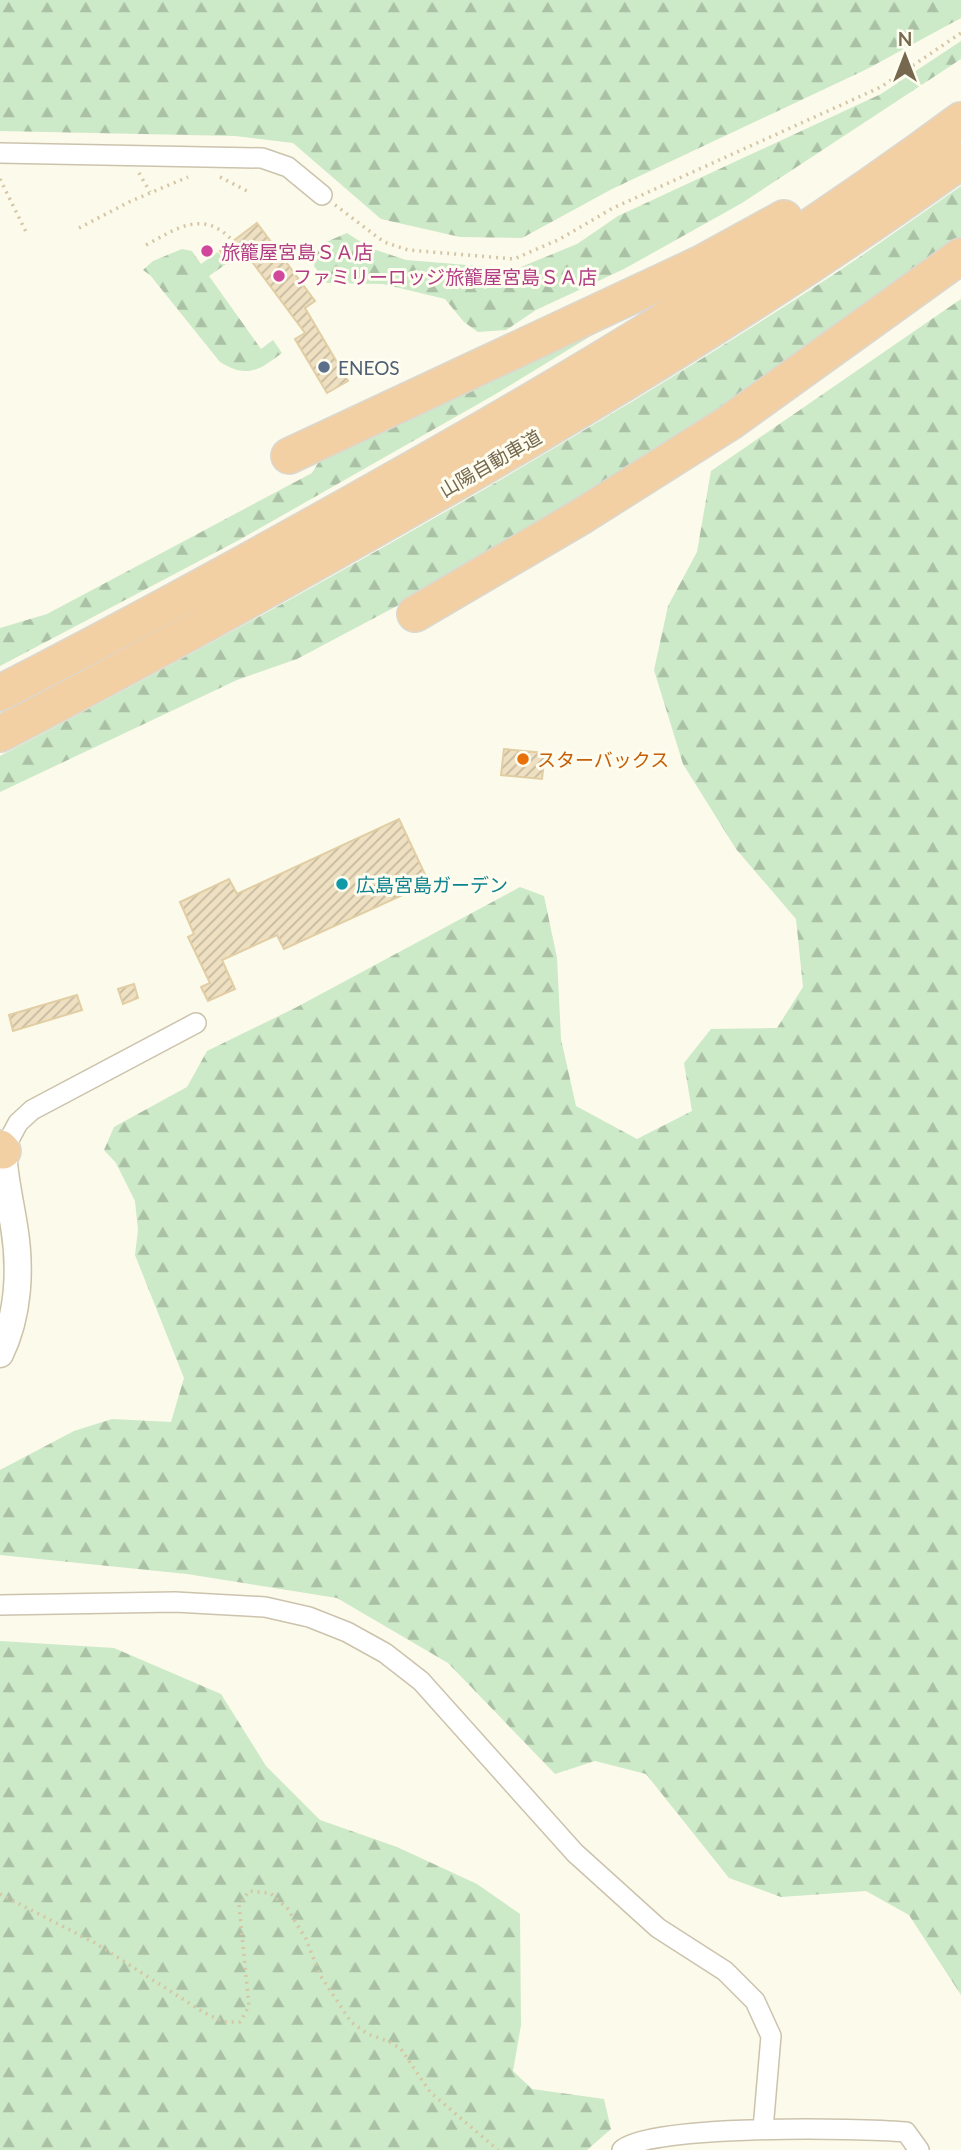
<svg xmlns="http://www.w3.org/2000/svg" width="961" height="2150" viewBox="0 0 961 2150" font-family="Lato,'Noto Sans JP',sans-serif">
<defs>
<pattern id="forest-firs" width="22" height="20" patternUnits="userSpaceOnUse" patternTransform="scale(1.75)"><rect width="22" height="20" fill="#cce9c8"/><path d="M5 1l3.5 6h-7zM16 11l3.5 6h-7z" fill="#aac1a5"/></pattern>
<pattern id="building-hatch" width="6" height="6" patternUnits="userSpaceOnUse" patternTransform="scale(1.75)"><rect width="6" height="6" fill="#eee0c1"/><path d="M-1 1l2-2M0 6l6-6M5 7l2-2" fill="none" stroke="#c5b99f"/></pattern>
</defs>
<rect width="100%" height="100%" fill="#fcfaea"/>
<path fill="#cce9c8" d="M 595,324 L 599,331 L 494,395 L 489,383 L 476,380 Z"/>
<path fill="url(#forest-firs)" d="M 0,0 L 961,0 L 961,18 L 867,69 L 612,189 L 522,238 L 460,237 L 381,219 L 293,143 L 235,136 L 0,131 Z
M 961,41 L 961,59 L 742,203 L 624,269 L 536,310 L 506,330 L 478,332 L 464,322 L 445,299 L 383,284 L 327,283 L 314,266 L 319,245 L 347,233 L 370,248 L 406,260 L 516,269 L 577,244 L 618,216 L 881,94 Z
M 961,186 L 961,244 L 650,461 L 395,607 L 297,659 L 237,680 L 0,792 L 0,756 C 277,610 550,458 813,288 C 863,256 912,220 961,186 Z
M 182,249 L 192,251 L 201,264 L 218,252 L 226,264 L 209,276 L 261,349 L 273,340 L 282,353 C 259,370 248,379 220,362 L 150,275 L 143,270 L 153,261 Z
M 961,299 L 961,1995 L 909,1915 L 866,1891 L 781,1897 L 729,1878 L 646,1774 L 595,1761 L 555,1774 L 448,1663 L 337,1598 L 187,1574 L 0,1555 L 0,1470 L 74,1431 L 112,1419 L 171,1422 L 184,1378 L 135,1255 L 138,1230 L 135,1201 L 116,1163 L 104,1150 L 114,1127 L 187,1087 L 207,1051 L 295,1008 L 520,887 L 544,896 L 557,958 L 561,1039 L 576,1106 L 637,1139 L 692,1111 L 684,1063 L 711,1029 L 777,1028 L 803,987 L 796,919 L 736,849 L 683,764 L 654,670 L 668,606 L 697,552 L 711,471 Z
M 476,380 L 489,383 L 494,395 L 239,540 L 0,666 L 0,628 L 47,614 L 312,473 L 324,453 Z
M 0,1641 L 114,1648 L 221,1694 L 266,1766 L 320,1820 L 397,1847 L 477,1884 L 520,1914 L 521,2025 L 513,2071 L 532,2089 L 604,2099 L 611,2129 L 587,2150 L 0,2150 Z"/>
<path fill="url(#building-hatch)" stroke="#e2cea4" stroke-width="2" d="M 257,223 L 315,301 L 305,308 L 348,381 L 327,393 L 295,339 L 305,333 L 244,251 L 228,263 L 220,251 Z
M 504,749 L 545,753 L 542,779 L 501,775 Z
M 399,819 L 429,883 L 284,949 L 277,935 L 222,960 L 235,989 L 208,1001 L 201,987 L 210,983 L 188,937 L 194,934 L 180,902 L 229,879 L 237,894 Z
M 134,984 L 138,998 L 123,1004 L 118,989 Z
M 77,995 L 82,1010 L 13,1031 L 9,1015 Z"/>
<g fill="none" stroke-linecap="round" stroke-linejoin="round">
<g stroke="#ccc3ad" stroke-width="22">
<path id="street" d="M 0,153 L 262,158 L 288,167 L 322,195
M 3,1151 L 18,1123 L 32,1110 L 196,1023
M 0,1605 L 175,1602 L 265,1607 L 309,1617 L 347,1632 L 385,1653 L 421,1681 L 575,1853 L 658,1928 L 725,1971 L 755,2001 L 771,2036 L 763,2129
M 622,2150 C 649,2124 861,2128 906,2132 L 919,2150"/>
</g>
<g stroke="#ccc2a8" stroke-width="29">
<path id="secondary" d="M 0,1354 C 19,1315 21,1268 14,1226 C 10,1200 4,1176 3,1151"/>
</g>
<g stroke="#dbd8d1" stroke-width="38">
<path id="highway" d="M 289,456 L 702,263 L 784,218
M 415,614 L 582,516 L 729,423 L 961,256
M 0,693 C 132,625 262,554 391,481 C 587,371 780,254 961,120
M 0,734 C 145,659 288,579 429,498 C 611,394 791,284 961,161
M 0,1148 L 3,1151"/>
</g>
<path stroke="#d5c6a5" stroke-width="3.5" stroke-dasharray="2 5" stroke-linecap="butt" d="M 139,173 L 150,192
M 220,177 L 251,193
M 0,179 L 27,234
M 335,205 L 384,242 L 408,250 L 514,259 L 560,239 L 613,208 L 881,87 L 961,33
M 79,228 L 131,201 L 188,177
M 146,245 C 178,228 203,209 233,241
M 0,1894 L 95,1943 L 203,2012 L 224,2022 L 240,2022 L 249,2006 L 239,1905 L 249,1891 L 270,1893 L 287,1908 L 306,1939 L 320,1975 L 351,2022 L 368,2034 L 390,2042 L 401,2049 L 430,2092 L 498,2150"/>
<use href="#street" stroke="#fff" stroke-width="19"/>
<use href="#secondary" stroke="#fff" stroke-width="26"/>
<use href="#highway" stroke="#f2d0a4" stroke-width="35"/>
</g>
<g fill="#d1479c" stroke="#fefdf0" stroke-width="2.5">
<circle cx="207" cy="251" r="7"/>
<circle cx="279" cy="276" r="7"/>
</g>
<circle fill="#5c6f8a" stroke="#fefdf0" stroke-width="2.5" cx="324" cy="367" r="7"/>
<circle fill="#e8710a" stroke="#fefdf0" stroke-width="2.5" cx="523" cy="759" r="7"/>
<circle fill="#0f9aa8" stroke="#fefdf0" stroke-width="2.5" cx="342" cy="884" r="7"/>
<g text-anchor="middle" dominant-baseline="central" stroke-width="6" stroke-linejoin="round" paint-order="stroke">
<g font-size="19" fill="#b23c85" stroke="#fefdf0" text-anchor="start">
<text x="221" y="251">旅籠屋宮島ＳＡ店</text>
<text x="293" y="276">ファミリーロッジ旅籠屋宮島ＳＡ店</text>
</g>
<g font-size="19" fill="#4e5e75" stroke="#fefdf0" text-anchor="start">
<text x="338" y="367">ENEOS</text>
</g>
<g font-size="19" fill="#76684e" stroke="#fefdf0">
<text transform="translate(490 463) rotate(-30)">山陽自動車道</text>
</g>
<g font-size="19" fill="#c56008" stroke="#fefdf0" text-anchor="start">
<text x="537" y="759">スターバックス</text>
</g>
<g font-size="19" fill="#0d838f" stroke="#fefdf0" text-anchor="start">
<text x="356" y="884">広島宮島ガーデン</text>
</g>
</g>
<g transform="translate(905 56)" stroke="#fefdf0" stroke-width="5" paint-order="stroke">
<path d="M0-5L12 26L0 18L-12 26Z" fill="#76684e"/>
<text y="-10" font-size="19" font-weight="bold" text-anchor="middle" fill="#76684e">N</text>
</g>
</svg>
